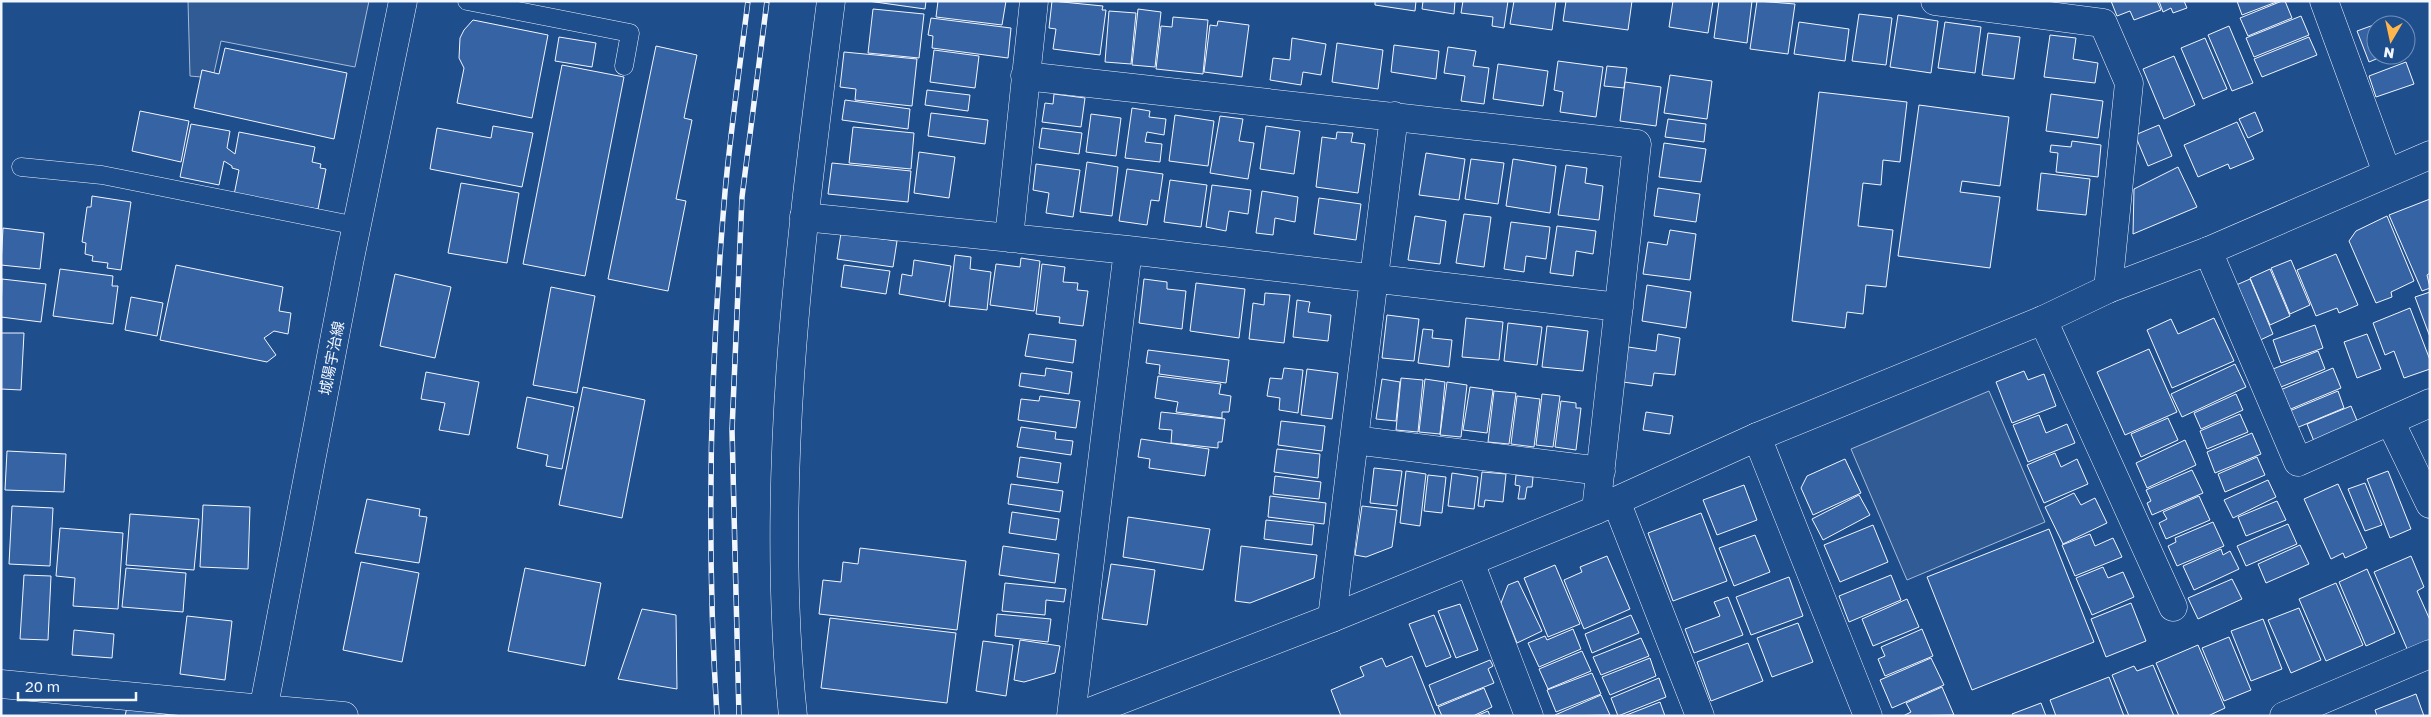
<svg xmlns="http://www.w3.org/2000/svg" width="2431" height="717" viewBox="0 0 2431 717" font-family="'Golos Text','Noto Sans JP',sans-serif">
<rect width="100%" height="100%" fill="#1f4e8c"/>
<path fill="#305b95" stroke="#a8bbd7" d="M 188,1 L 369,1 L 355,67 L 221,41 L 214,73 L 202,70 L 201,77 L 190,76 Z
M 1989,391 L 2045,522 L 1907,580 L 1851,449 Z"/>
<path fill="#3563a3" stroke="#f2f6ff" d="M 868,1 L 926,1 L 925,9 Z
M 938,1 L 1006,1 L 1002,25 L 936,17 Z
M 1052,1 L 1103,6 L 1102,10 L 1106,10 L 1100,55 L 1053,49 L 1056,29 L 1049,28 Z
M 1375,1 L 1416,1 L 1415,11 L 1375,5 Z
M 1423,1 L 1455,1 L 1454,14 L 1422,9 Z
M 1463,1 L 1508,1 L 1504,28 L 1492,26 L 1493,17 L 1461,13 Z
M 1514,1 L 1556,1 L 1552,30 L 1510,24 Z
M 1566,1 L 1632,1 L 1628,30 L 1563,21 Z
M 1673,1 L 1713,1 L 1708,33 L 1669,27 Z
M 1719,1 L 1752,1 L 1747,43 L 1714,38 Z
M 1757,1 L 1795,4 L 1788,54 L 1750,49 Z
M 2111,1 L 2157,1 L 2161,10 L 2134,20 L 2130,11 L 2117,16 Z
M 2159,1 L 2184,1 L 2187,8 L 2173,13 L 2171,8 L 2163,12 Z
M 2237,1 L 2279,1 L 2242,15 Z
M 2282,1 L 2285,1 L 2292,18 L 2248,36 L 2240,18 Z
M 873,9 L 924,14 L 919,58 L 868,53 Z
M 1138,9 L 1161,12 L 1155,67 L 1132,65 Z
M 1109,11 L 1136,13 L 1131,64 L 1105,62 Z
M 1859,14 L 1892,18 L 1886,65 L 1852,61 Z
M 1898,15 L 1938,21 L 1931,73 L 1890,67 Z
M 2301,16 L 2309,35 L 2254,57 L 2246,38 Z
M 1173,17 L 1208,20 L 1203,74 L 1156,69 L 1161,26 L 1172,27 Z
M 931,18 L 1011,28 L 1008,58 L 932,48 L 933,36 L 928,35 Z
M 473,20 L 548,35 L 532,118 L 457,103 L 464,68 L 459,58 L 460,38 L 464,30 Z
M 1218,21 L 1249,25 L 1242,77 L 1204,72 L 1210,25 L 1217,26 Z
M 1799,22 L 1849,29 L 1845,61 L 1794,54 Z
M 1945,22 L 1981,27 L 1975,73 L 1938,68 Z
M 2382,22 L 2383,25 L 2376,25 L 2376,55 L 2386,55 L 2369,62 L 2357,31 Z
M 2229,26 L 2253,83 L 2232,91 L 2208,35 Z
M 1988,33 L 2020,37 L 2014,79 L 1982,75 Z
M 2050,35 L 2076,38 L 2073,59 L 2098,63 L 2095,83 L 2044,77 Z
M 559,37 L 596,43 L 592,67 L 555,61 Z
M 2309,37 L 2317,55 L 2262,77 L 2254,59 Z
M 1292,38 L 1326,44 L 1321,75 L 1303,72 L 1301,85 L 1270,80 L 1273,58 L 1290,60 Z
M 2205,38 L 2227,89 L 2203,99 L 2181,48 Z
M 1337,43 L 1383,50 L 1378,89 L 1332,82 Z
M 1394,45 L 1439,51 L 1436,79 L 1391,72 Z
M 656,46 L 697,55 L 684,118 L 692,120 L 676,199 L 686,201 L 668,291 L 608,279 Z
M 1448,47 L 1476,51 L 1473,66 L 1489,68 L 1484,104 L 1461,101 L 1465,76 L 1444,73 Z
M 225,48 L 347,73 L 334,139 L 194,108 L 202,70 L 219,74 Z
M 934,50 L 979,56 L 975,88 L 930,82 Z
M 844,52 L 917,59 L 912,106 L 855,100 L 856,89 L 840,87 Z
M 2174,56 L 2195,105 L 2164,119 L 2143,69 Z
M 1558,61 L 1603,67 L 1596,117 L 1560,112 L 1563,92 L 1554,90 Z
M 2406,62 L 2414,84 L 2376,97 L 2369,76 Z
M 1498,64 L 1548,71 L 1543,106 L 1493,99 Z
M 562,65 L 624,77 L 585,276 L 523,264 Z
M 1607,66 L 1627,68 L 1624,88 L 1604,86 Z
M 1670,75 L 1712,81 L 1707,119 L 1664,113 Z
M 1625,82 L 1661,87 L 1656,126 L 1620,121 Z
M 927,90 L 970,95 L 968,111 L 925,105 Z
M 1819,92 L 1907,102 L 1900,162 L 1883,160 L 1881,185 L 1863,183 L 1858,226 L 1893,230 L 1886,287 L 1866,285 L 1863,314 L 1847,312 L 1845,328 L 1792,321 Z
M 1054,94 L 1085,98 L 1081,127 L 1042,122 L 1045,103 L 1053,104 Z
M 2051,94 L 2103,101 L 2098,138 L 2046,131 Z
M 845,100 L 910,109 L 908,129 L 842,120 Z
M 1919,105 L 2009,117 L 2000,186 L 1962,181 L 1960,192 L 2000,197 L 1990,268 L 1898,256 Z
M 1132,108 L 1150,111 L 1149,117 L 1166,119 L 1164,135 L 1147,132 L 1145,142 L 1162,144 L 1160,162 L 1125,158 Z
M 140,111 L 189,121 L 181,162 L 132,151 Z
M 2255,112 L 2263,131 L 2248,138 L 2239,119 Z
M 931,113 L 988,120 L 985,144 L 928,136 Z
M 1091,114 L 1121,118 L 1116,156 L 1086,152 Z
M 1175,115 L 1214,121 L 1208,166 L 1169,161 Z
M 1220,116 L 1243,119 L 1239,141 L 1254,143 L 1248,179 L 1210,173 Z
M 1668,119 L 1706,124 L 1704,142 L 1665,137 Z
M 2237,122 L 2254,159 L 2230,169 L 2228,164 L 2198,177 L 2184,145 Z
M 191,124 L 230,131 L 227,148 L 235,154 L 239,132 L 315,147 L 312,162 L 321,164 L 320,168 L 326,169 L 318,209 L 311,208 L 311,211 L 234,195 L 239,170 L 232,168 L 232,166 L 224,161 L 219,185 L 180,177 Z
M 2159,125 L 2172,156 L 2148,166 L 2135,135 Z
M 493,126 L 533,133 L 522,187 L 430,169 L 437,128 L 491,138 Z
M 1266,126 L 1300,131 L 1294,174 L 1260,169 Z
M 853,127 L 914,133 L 911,169 L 849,163 Z
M 1042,128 L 1082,133 L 1079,154 L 1039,148 Z
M 1337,132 L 1353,133 L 1351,142 L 1365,144 L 1358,193 L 1316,187 L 1322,137 L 1336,139 Z
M 2072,141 L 2101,145 L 2098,177 L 2056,172 L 2058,153 L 2050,152 L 2051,145 L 2071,147 Z
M 1664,143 L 1706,149 L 1701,182 L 1659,177 Z
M 919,152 L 955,157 L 949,198 L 914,193 Z
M 1426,153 L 1465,159 L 1459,200 L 1419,195 Z
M 1471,159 L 1504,163 L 1498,204 L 1465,199 Z
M 1513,159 L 1556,166 L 1550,213 L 1506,206 Z
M 1087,162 L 1118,167 L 1112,216 L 1080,212 Z
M 832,163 L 911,171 L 908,202 L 828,194 Z
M 1036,164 L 1080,170 L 1073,217 L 1046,213 L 1049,193 L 1033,190 Z
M 1566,165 L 1587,168 L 1585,183 L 1603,186 L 1599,220 L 1558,215 Z
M 2178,167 L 2197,207 L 2133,234 L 2134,189 Z
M 1127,169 L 1163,174 L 1159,201 L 1151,200 L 1147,225 L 1119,221 Z
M 2041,173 L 2090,179 L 2086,215 L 2037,210 Z
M 1170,180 L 1207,185 L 1201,227 L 1164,222 Z
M 461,183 L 519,193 L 507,263 L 448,253 Z
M 1212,185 L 1251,190 L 1248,214 L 1229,211 L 1226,231 L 1206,227 Z
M 1658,188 L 1700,194 L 1696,222 L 1654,216 Z
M 1262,191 L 1298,197 L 1295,222 L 1275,218 L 1273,235 L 1256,233 Z
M 92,196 L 131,202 L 121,270 L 107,268 L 108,263 L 92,261 L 93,256 L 85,254 L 86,243 L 82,242 L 87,207 L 91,207 Z
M 1319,198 L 1361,204 L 1356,240 L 1314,234 Z
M 2430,199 L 2430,273 L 2427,275 L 2430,288 L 2422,291 L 2389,215 Z
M 1464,214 L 1491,217 L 1484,267 L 1456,263 Z
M 1415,216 L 1446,221 L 1440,264 L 1408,260 Z
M 2387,216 L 2414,281 L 2391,292 L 2392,297 L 2376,303 L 2349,241 L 2356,231 Z
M 1511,222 L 1550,227 L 1546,259 L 1526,256 L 1524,272 L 1504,269 Z
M 1557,226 L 1596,231 L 1593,254 L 1576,251 L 1573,276 L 1550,273 Z
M 3,228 L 44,233 L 40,269 L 1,265 Z
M 1670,230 L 1696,234 L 1690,280 L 1643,274 L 1648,242 L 1667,245 Z
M 841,233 L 897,241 L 893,267 L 837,259 Z
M 2336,254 L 2358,305 L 2339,313 L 2337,308 L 2316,316 L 2297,270 Z
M 955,255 L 971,257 L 970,269 L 991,272 L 987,310 L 949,306 Z
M 1021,258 L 1040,261 L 1034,311 L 990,305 L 996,264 L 1020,267 Z
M 914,260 L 951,266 L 945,302 L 899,294 L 902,274 L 912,276 Z
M 2291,260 L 2310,305 L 2290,314 L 2271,268 Z
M 1042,264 L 1065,267 L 1063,282 L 1078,283 L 1077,290 L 1088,291 L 1083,326 L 1059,323 L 1060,317 L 1036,314 Z
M 176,265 L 283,287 L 279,311 L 291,313 L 288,334 L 274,331 L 264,338 L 276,355 L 267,362 L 160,340 Z
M 844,265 L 890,271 L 886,294 L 841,287 Z
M 60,269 L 113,276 L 112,286 L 118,286 L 113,324 L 53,316 Z
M 2270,269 L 2290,316 L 2270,325 L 2250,278 Z
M 395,274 L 451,287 L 435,358 L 380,346 Z
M 2,279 L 46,284 L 41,322 L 1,317 Z
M 1144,279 L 1167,282 L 1167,289 L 1186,291 L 1182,329 L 1139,323 Z
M 2250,279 L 2273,334 L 2254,343 L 2234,286 Z
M 1196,283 L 1245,289 L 1239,338 L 1190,331 Z
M 1647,285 L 1691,292 L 1686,328 L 1642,321 Z
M 551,287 L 595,296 L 577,393 L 533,385 Z
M 2430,292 L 2430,337 L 2415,297 Z
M 1265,293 L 1290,295 L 1284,343 L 1249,339 L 1253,303 L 1264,305 Z
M 131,297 L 163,303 L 157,336 L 125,330 Z
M 1297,300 L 1310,302 L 1308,312 L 1331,315 L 1328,341 L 1293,337 Z
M 2410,308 L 2430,360 L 2430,369 L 2404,378 L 2394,351 L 2385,355 L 2373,323 Z
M 1387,315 L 1419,319 L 1414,361 L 1382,358 Z
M 1466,318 L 1503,322 L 1499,360 L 1462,357 Z
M 2214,318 L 2234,361 L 2172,388 L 2147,330 L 2171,319 L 2178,334 Z
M 1508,323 L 1542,327 L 1537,365 L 1504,361 Z
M 2315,325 L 2323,348 L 2281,363 L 2273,340 Z
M 1547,326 L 1588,331 L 1583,371 L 1542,367 Z
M 1423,329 L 1433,330 L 1432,338 L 1452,340 L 1449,367 L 1418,363 Z
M 1,333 L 24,333 L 21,390 L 1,389 Z
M 1029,334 L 1076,340 L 1073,363 L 1025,356 Z
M 1658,334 L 1680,338 L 1675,375 L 1654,373 L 1652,386 L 1623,382 L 1628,347 L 1656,351 Z
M 2367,334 L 2381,369 L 2357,378 L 2344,342 Z
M 2149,349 L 2177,412 L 2125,435 L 2097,372 Z
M 1148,350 L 1229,360 L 1226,383 L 1159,374 L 1160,365 L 1146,363 Z
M 2318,351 L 2325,369 L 2281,387 L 2273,369 Z
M 2235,364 L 2246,387 L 2182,417 L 2171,394 Z
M 1046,368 L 1072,372 L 1069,394 L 1019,386 L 1021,373 L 1045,376 Z
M 1284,368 L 1303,370 L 1298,413 L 1279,410 L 1280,398 L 1267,396 L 1270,378 L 1282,379 Z
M 2333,368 L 2341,388 L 2286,411 L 2278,391 Z
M 1307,369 L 1338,373 L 1332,419 L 1301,415 Z
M 2024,371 L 2028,380 L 2044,374 L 2056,406 L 2012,423 L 1996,382 Z
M 426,372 L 479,382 L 469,435 L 439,430 L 445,403 L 421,399 Z
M 1158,376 L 1221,384 L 1219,394 L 1231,396 L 1229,412 L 1222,412 L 1222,418 L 1176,412 L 1178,402 L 1155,398 Z
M 1401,378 L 1423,380 L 1418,432 L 1396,430 Z
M 1382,379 L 1400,382 L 1396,421 L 1376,419 Z
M 1425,379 L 1445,382 L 1440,434 L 1419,432 Z
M 1447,382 L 1467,385 L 1461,437 L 1440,435 Z
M 583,387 L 645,400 L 622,518 L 559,505 Z
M 1470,387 L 1493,390 L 1487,433 L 1463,430 Z
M 1494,391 L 1516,393 L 1509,444 L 1488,442 Z
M 2338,391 L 2344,408 L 2294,429 L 2287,412 Z
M 1542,394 L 1560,396 L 1553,447 L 1536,445 Z
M 2236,394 L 2243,410 L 2201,429 L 2194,413 Z
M 1040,396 L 1080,401 L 1076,428 L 1018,420 L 1021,399 L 1039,401 Z
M 1517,396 L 1540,399 L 1534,447 L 1511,444 Z
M 527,397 L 574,407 L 562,469 L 546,466 L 548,455 L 517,448 Z
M 1561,401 L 1576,403 L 1576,408 L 1581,408 L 1576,450 L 1555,447 Z
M 2351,406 L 2360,428 L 2316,446 L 2307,424 Z
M 1161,412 L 1225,419 L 1222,442 L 1218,442 L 1218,448 L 1171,443 L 1172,430 L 1159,429 Z
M 1646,412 L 1673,416 L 1670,434 L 1643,430 Z
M 2240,414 L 2248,432 L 2207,449 L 2200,431 Z
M 2039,415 L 2046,433 L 2067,424 L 2075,443 L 2028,462 L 2013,425 Z
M 2168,418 L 2178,440 L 2141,457 L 2131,434 Z
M 1281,421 L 1325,426 L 1322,451 L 1278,445 Z
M 1021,427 L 1056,432 L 1055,439 L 1073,441 L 1071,455 L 1017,447 Z
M 2252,433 L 2261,454 L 2215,473 L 2207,452 Z
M 1141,439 L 1209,449 L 1205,476 L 1149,468 L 1150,459 L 1138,457 Z
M 2185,440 L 2196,465 L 2147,488 L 2136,463 Z
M 1277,449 L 1320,454 L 1318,478 L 1274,472 Z
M 7,451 L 66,454 L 64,492 L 5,490 Z
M 2055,453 L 2061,467 L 2077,459 L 2088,484 L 2044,503 L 2027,465 Z
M 1020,457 L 1061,463 L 1058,483 L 1017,477 Z
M 2257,457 L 2265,475 L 2225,492 L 2218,474 Z
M 1845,459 L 1861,493 L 1813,515 L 1801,488 L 1807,476 Z
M 1374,468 L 1402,471 L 1397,506 L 1370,503 Z
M 2192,470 L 2203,493 L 2152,515 L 2147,503 L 2151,501 L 2146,490 Z
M 1406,471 L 1426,474 L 1420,526 L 1400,523 Z
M 2388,471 L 2411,529 L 2390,538 L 2367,479 Z
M 1482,472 L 1506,474 L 1503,502 L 1485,500 L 1484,507 L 1478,506 Z
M 1452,473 L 1478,477 L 1474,509 L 1448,506 Z
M 1428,475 L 1446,477 L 1442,513 L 1424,511 Z
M 1516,475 L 1533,477 L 1532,487 L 1527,487 L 1525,499 L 1518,499 L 1520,486 L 1515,485 Z
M 1275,476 L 1321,482 L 1319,499 L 1273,494 Z
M 2268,480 L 2276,497 L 2233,518 L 2224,500 Z
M 2365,483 L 2382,525 L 2365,531 L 2348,489 Z
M 1011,484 L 1063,491 L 1060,512 L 1008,504 Z
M 2338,484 L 2367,548 L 2345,558 L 2343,553 L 2331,559 L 2304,499 Z
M 1744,485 L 1757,520 L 1717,535 L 1703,500 Z
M 2074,493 L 2081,505 L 2095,498 L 2107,523 L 2063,544 L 2045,507 Z
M 1859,495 L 1870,515 L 1823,540 L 1812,519 Z
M 1270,496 L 1326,503 L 1324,524 L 1268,517 Z
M 2199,496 L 2210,520 L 2166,539 L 2159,523 L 2167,519 L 2163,512 Z
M 367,499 L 420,509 L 419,516 L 427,517 L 419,563 L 355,553 Z
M 2277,501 L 2286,520 L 2246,536 L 2238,517 Z
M 203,505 L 250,507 L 248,569 L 200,567 Z
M 12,506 L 53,508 L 50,566 L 9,564 Z
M 1362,506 L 1397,510 L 1392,547 L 1366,557 L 1355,555 Z
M 1012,512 L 1059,519 L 1056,540 L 1009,533 Z
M 1701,513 L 1727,581 L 1673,601 L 1648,533 Z
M 130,514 L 199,519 L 194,570 L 126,565 Z
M 1128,517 L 1210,529 L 1203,570 L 1123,557 Z
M 1266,520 L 1314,525 L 1312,545 L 1264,539 Z
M 2213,522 L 2224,546 L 2177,566 L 2168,546 L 2176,542 L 2175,538 Z
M 2288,524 L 2297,544 L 2246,566 L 2237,546 Z
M 1873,525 L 1888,562 L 1840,582 L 1824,545 Z
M 60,528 L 123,533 L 118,609 L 73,606 L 75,578 L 56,576 Z
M 2049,529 L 2094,642 L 1972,690 L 1927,577 Z
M 2090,534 L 2095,546 L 2113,538 L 2122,557 L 2075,576 L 2062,545 Z
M 1755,535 L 1770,572 L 1734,586 L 1719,548 Z
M 2300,545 L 2309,564 L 2266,583 L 2258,564 Z
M 1003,546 L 1059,554 L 1055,583 L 999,575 Z
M 1241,546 L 1317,555 L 1314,578 L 1250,603 L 1235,601 Z
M 860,548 L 966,561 L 957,630 L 819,614 L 823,580 L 841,582 L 843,562 L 858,564 Z
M 2221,549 L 2223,555 L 2230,551 L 2239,569 L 2194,590 L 2183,566 Z
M 1607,556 L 1630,609 L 1584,629 L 1564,580 L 1582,572 L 1580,567 Z
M 2411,556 L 2424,587 L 2417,591 L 2430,620 L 2430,642 L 2408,651 L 2374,572 Z
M 361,562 L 419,573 L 402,662 L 343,650 Z
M 1111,564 L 1155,570 L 1147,625 L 1102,619 Z
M 1555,565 L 1580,624 L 1548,637 L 1524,578 Z
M 2103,567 L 2108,578 L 2123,572 L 2134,597 L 2092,615 L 2076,578 Z
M 126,568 L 186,573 L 183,612 L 122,607 Z
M 525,568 L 601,583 L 585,666 L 508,651 Z
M 2367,569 L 2395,633 L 2366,646 L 2339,582 Z
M 24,575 L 51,576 L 48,640 L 20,639 Z
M 1891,575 L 1901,600 L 1849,622 L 1839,596 Z
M 1789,577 L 1803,616 L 1751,635 L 1736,597 Z
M 2232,579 L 2242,599 L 2198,619 L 2188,598 Z
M 1518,581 L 1542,631 L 1517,643 L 1501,603 L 1508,585 Z
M 1005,583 L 1066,589 L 1064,602 L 1046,600 L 1045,615 L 1002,611 Z
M 2336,583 L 2363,645 L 2326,661 L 2299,599 Z
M 1728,597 L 1743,635 L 1694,653 L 1685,629 L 1720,616 L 1714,602 Z
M 1907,599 L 1919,627 L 1873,646 L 1862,619 Z
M 2131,603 L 2146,641 L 2106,657 L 2091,619 Z
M 1460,604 L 1478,650 L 1456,658 L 1438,611 Z
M 2299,608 L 2321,660 L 2291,673 L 2268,620 Z
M 642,609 L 676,615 L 677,689 L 618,679 Z
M 997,614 L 1051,619 L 1048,642 L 995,636 Z
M 1434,615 L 1451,657 L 1426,667 L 1409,624 Z
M 1631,615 L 1639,633 L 1592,653 L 1585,634 Z
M 187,616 L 232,621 L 225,680 L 180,674 Z
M 830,618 L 956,633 L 947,703 L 821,688 Z
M 2263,619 L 2282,669 L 2251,681 L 2231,631 Z
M 1798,623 L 1813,662 L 1772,677 L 1757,638 Z
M 1573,629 L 1581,649 L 1539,667 L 1528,643 L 1545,636 L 1547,640 Z
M 1922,629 L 1933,656 L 1885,676 L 1878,659 L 1885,656 L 1881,647 Z
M 74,630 L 114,634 L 112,658 L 72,655 Z
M 2229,637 L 2251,690 L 2224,701 L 2202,648 Z
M 1641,638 L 1649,656 L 1601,675 L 1593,657 Z
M 1020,640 L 1060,646 L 1055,673 L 1024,682 L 1014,680 Z
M 983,641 L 1013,645 L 1006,696 L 976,691 Z
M 1748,643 L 1763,681 L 1711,701 L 1697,662 Z
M 2198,645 L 2225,708 L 2208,716 L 2179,716 L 2156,663 Z
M 1582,651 L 1591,671 L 1548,689 L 1539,669 Z
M 1412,656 L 1436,716 L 1341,716 L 1331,690 L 1364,676 L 1360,667 L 1382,658 L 1386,667 Z
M 1650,658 L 1656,676 L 1610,695 L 1602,677 Z
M 1931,658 L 1944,685 L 1892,708 L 1880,680 Z
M 1490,660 L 1493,666 L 1488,669 L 1494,683 L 1437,706 L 1429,685 Z
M 2153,665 L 2174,716 L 2129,716 L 2112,675 L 2134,666 L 2137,671 Z
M 1592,673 L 1601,694 L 1556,712 L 1547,690 Z
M 2109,677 L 2124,716 L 2056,716 L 2050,700 Z
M 1659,678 L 1666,697 L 1618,716 L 1611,698 Z
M 1942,687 L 1954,715 L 1903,716 L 1911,712 L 1906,703 Z
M 1484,688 L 1492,707 L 1473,716 L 1442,716 L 1438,707 Z
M 2416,694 L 2424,716 L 2377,716 L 2375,710 Z
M 1601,695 L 1610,715 L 1555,716 L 1555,715 Z
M 1660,702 L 1665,716 L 1624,716 Z
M 2041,703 L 2046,716 L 2013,716 L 2012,714 Z
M 127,707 L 176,716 L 125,716 Z
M 1488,711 L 1490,716 L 1476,716 Z"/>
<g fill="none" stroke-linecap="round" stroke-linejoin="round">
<g stroke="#f2f6ff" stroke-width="19">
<path id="service" d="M 467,1 L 630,33 L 624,66
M 21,167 L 102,175 L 357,226"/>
</g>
<g stroke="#f2f6ff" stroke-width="29">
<path id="minor" d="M 1935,1 L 2103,23 L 2129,83 L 2108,289
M 2324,1 L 2387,173
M 1025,76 L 1637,144 L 1596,510
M 804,217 L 1128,250 L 1619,307
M 1009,238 L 1034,1
M 2208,251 L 2298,462 L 2430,403
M 2043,320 L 2173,607
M 2390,421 L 2430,504
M 1757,437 L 1868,716
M 1354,440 L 1601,471
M 1616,501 L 1700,716
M 1470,562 L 1529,716
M 1332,618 L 1394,116
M 1,684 L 263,709
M 1071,716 L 1128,250
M 2284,716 L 2430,654"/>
</g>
<g stroke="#f2f6ff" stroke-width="29">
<path id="tertiary" d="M 263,709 L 344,716
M 793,716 C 768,478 801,237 831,1
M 1079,716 L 1332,618 L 1596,510 L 1757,437 L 2043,320 L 2108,289 L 2208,251 L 2430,155"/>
</g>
<g stroke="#f2f6ff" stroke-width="29">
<path id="primary" d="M 262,716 L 349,263 L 403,1"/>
</g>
<use href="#service" stroke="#1f4e8c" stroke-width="18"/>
<use href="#minor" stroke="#1f4e8c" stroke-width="28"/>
<use href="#tertiary" stroke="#1f4e8c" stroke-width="28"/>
<use href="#primary" stroke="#1f4e8c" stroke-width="28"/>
<g stroke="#f2f6ff" stroke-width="5.5">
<path id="rail" d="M 717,716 C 706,542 710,366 725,192 C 731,128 740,65 748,1
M 739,716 L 732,430 L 742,197 L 767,1"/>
</g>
<use href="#rail" stroke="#1f4e8c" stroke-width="4" stroke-dasharray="11" stroke-linecap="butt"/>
</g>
<g text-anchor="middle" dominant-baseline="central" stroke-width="4" stroke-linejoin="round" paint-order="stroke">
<g font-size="15" fill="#f2f6ff" stroke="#1f4e8c">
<text transform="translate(331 358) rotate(-79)">城陽宇治線</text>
</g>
</g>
<rect width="2431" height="717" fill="none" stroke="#f2f6ff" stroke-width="5"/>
<g transform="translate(2391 40) rotate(189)"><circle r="24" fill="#1f4e8c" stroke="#7391ba"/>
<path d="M0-4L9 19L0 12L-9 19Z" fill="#ffb74d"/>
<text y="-8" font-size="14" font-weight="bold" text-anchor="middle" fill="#f2f6ff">N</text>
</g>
<path d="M18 692v8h118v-8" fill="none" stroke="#f2f6ff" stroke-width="2.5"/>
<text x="25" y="692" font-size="15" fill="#f2f6ff" stroke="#1f4e8c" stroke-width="4" paint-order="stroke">20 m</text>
</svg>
